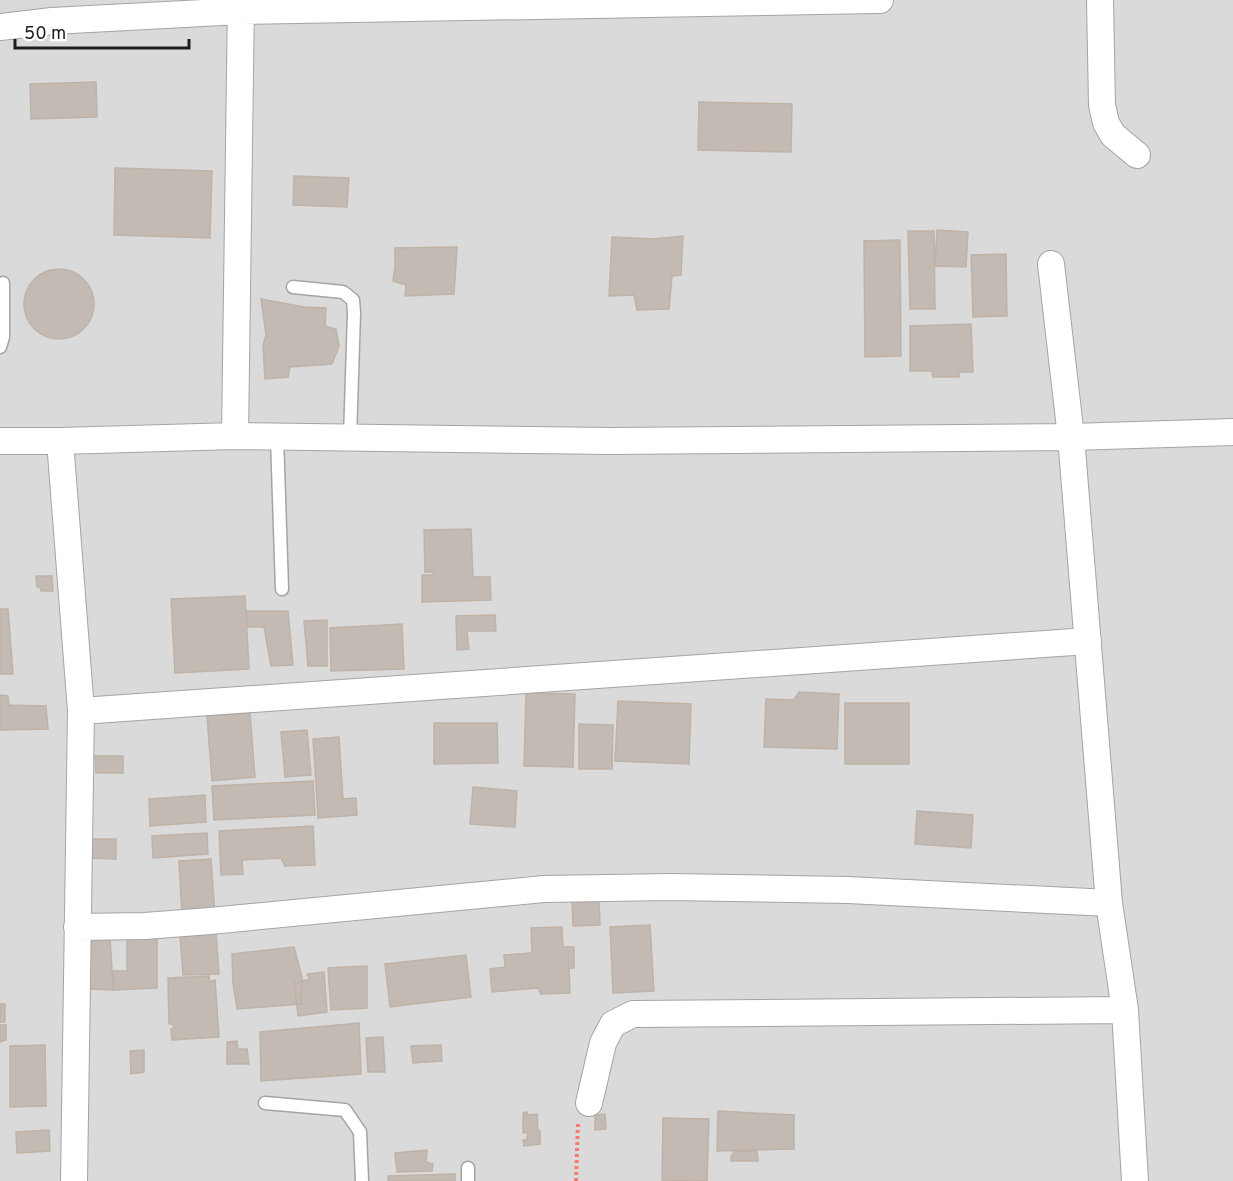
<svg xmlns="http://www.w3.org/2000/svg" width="1233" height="1181" viewBox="0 0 1233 1181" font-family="Overpass,sans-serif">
<rect width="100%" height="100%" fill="#eeebe4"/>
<path fill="#dbdada" d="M 0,0 L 1233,0 L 1233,1181 L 0,1181 Z"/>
<path fill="#c2bab3" stroke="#bfb2a7" stroke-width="1.5" d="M 96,82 L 97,117 L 31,119 L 30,84 Z
M 699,102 L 792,104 L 791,152 L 698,150 Z
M 115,168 L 212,171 L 210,238 L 114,235 Z
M 294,176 L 349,178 L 347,207 L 293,205 Z
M 937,230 L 968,232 L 966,267 L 935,266 Z
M 908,231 L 934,231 L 935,309 L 910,309 Z
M 683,236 L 681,275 L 672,276 L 669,309 L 637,310 L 634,295 L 609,296 L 612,237 L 653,239 Z
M 900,240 L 901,356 L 865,357 L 864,241 Z
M 457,247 L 454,294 L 405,296 L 406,285 L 393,281 L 395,267 L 395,248 Z
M 1006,254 L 1007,316 L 973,317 L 971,255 Z
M24 304a35 35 0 1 1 70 0a35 35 0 1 1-70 0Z
M 261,299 L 304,307 L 326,308 L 325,326 L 336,329 L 339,346 L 332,364 L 290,367 L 288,377 L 265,379 L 263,345 L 266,335 Z
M 971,324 L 973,372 L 959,372 L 959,377 L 933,377 L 932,371 L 910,371 L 910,326 Z
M 471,529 L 473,577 L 490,577 L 491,600 L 422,602 L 422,575 L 434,575 L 433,572 L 425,572 L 424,530 Z
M 36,576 L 52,576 L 53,591 L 41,591 L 40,587 L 37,587 Z
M 245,596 L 249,669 L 175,673 L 171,599 Z
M 0,609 L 8,609 L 13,674 L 0,674 Z
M 246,611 L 288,611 L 293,665 L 271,666 L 264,627 L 247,627 Z
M 495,615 L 496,631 L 467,631 L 469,649 L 457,650 L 456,616 Z
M 327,620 L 327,666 L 308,666 L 304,621 Z
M 402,624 L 404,669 L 331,671 L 330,628 Z
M 799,692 L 839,694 L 837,749 L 764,747 L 766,699 L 794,700 Z
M 526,693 L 575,694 L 573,767 L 524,766 Z
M 0,695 L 8,696 L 9,705 L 46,706 L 48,729 L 0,730 Z
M 618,701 L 691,704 L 689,764 L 615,761 Z
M 845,703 L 909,703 L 909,764 L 845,764 Z
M 250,713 L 255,777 L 212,781 L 207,716 Z
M 434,723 L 497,723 L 498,763 L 434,764 Z
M 579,724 L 613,725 L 612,769 L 579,769 Z
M 307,730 L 311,775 L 285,777 L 281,732 Z
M 339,737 L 343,799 L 356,798 L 357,815 L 318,818 L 313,739 Z
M 95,756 L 123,756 L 123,773 L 96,773 Z
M 313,781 L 315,815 L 214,820 L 212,786 Z
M 473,787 L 517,791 L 515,827 L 470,824 Z
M 205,795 L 206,822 L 150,826 L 149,799 Z
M 917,811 L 973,815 L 971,848 L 915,844 Z
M 313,826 L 315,865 L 285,866 L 281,858 L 242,860 L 243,874 L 221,875 L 219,831 Z
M 207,833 L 208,854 L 153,858 L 152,836 Z
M 89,839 L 116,839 L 116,859 L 89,858 Z
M 211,859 L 215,914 L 182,916 L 179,861 Z
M 599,901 L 600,925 L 573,926 L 572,902 Z
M 650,925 L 654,991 L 613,993 L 610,927 Z
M 562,927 L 563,947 L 574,947 L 574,968 L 569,968 L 570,993 L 541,994 L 538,988 L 492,992 L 490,969 L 505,967 L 504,955 L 532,953 L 531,928 Z
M 216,933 L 219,974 L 183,975 L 180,935 Z
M 110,935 L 113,990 L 89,989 L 88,936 Z
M 157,937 L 157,988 L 114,990 L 113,971 L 127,971 L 127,939 Z
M 294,947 L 302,977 L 301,1004 L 237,1009 L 233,983 L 232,954 Z
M 466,955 L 471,997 L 390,1007 L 385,964 Z
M 367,966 L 367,1008 L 331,1010 L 328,968 Z
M 324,972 L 327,1012 L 298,1016 L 294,983 L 302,982 L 304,980 L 310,980 L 307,974 Z
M 209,976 L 210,982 L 215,980 L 219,1037 L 172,1040 L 171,1029 L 174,1028 L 172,1024 L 169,1024 L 168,978 Z
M 0,1004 L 5,1004 L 5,1022 L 0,1022 Z
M 359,1023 L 361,1074 L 261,1081 L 260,1032 Z
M 0,1025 L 6,1025 L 6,1040 L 0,1042 Z
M 383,1037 L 385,1072 L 368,1072 L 366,1038 Z
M 237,1041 L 238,1049 L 247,1049 L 249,1064 L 227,1064 L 227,1042 Z
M 45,1045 L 46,1106 L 10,1107 L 10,1046 Z
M 441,1045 L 442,1061 L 413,1063 L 411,1046 Z
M 144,1050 L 144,1072 L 131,1074 L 130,1051 Z
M 718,1111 L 794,1115 L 794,1149 L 717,1151 Z
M 527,1112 L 528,1115 L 537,1114 L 538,1132 L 540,1131 L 540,1144 L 524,1146 L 523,1140 L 526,1140 L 528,1135 L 526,1132 L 523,1133 L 523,1113 Z
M 605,1114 L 606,1129 L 595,1130 L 595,1115 Z
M 663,1118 L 709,1119 L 707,1181 L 662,1180 Z
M 49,1130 L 50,1151 L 17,1153 L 16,1132 Z
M 427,1150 L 426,1162 L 433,1164 L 432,1171 L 397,1172 L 395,1153 Z
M 735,1151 L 757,1151 L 758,1161 L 731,1161 L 731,1157 Z
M 455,1174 L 455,1181 L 388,1181 L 388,1176 Z"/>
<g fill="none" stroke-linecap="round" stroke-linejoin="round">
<g stroke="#a4a4a4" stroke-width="15">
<path id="lane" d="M 293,287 L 343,292 L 353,300 L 354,313 L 350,438
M 0,347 L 3,337 L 3,283
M 277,437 L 282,589
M 265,1103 L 345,1110 L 360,1132 L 362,1181
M 468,1181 L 468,1168"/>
</g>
<g stroke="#a4a4a4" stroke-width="28">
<path id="street" d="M 1100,0 L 1102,105 L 1106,123 L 1113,135 L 1137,155
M 0,27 L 52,21 L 241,11 L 880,0
M 1051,264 L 1071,437 L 1109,903 L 1125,1010 L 1135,1181
M 235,436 L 241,0
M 0,441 L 60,441 L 235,436 L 610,441 L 1071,437 L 1233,432
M 60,441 L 81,711 L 74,1181
M 81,711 L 1088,641
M 77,927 L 145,926 L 210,921 L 544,889 L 670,887 L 848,890 L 1109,903
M 589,1103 L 603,1043 L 613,1024 L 633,1014 L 1125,1010"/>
</g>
<path stroke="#f47d6f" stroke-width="4" stroke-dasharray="3 3" stroke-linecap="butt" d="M 576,1181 L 578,1122"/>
<use href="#lane" stroke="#fff" stroke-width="12"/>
<use href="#street" stroke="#fff" stroke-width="26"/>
</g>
<path d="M15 39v9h174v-9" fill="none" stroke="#1d1d1d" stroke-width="3"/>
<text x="24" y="39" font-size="18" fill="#1d1d1d" stroke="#ffffff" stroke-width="4.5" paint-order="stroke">50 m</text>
</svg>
